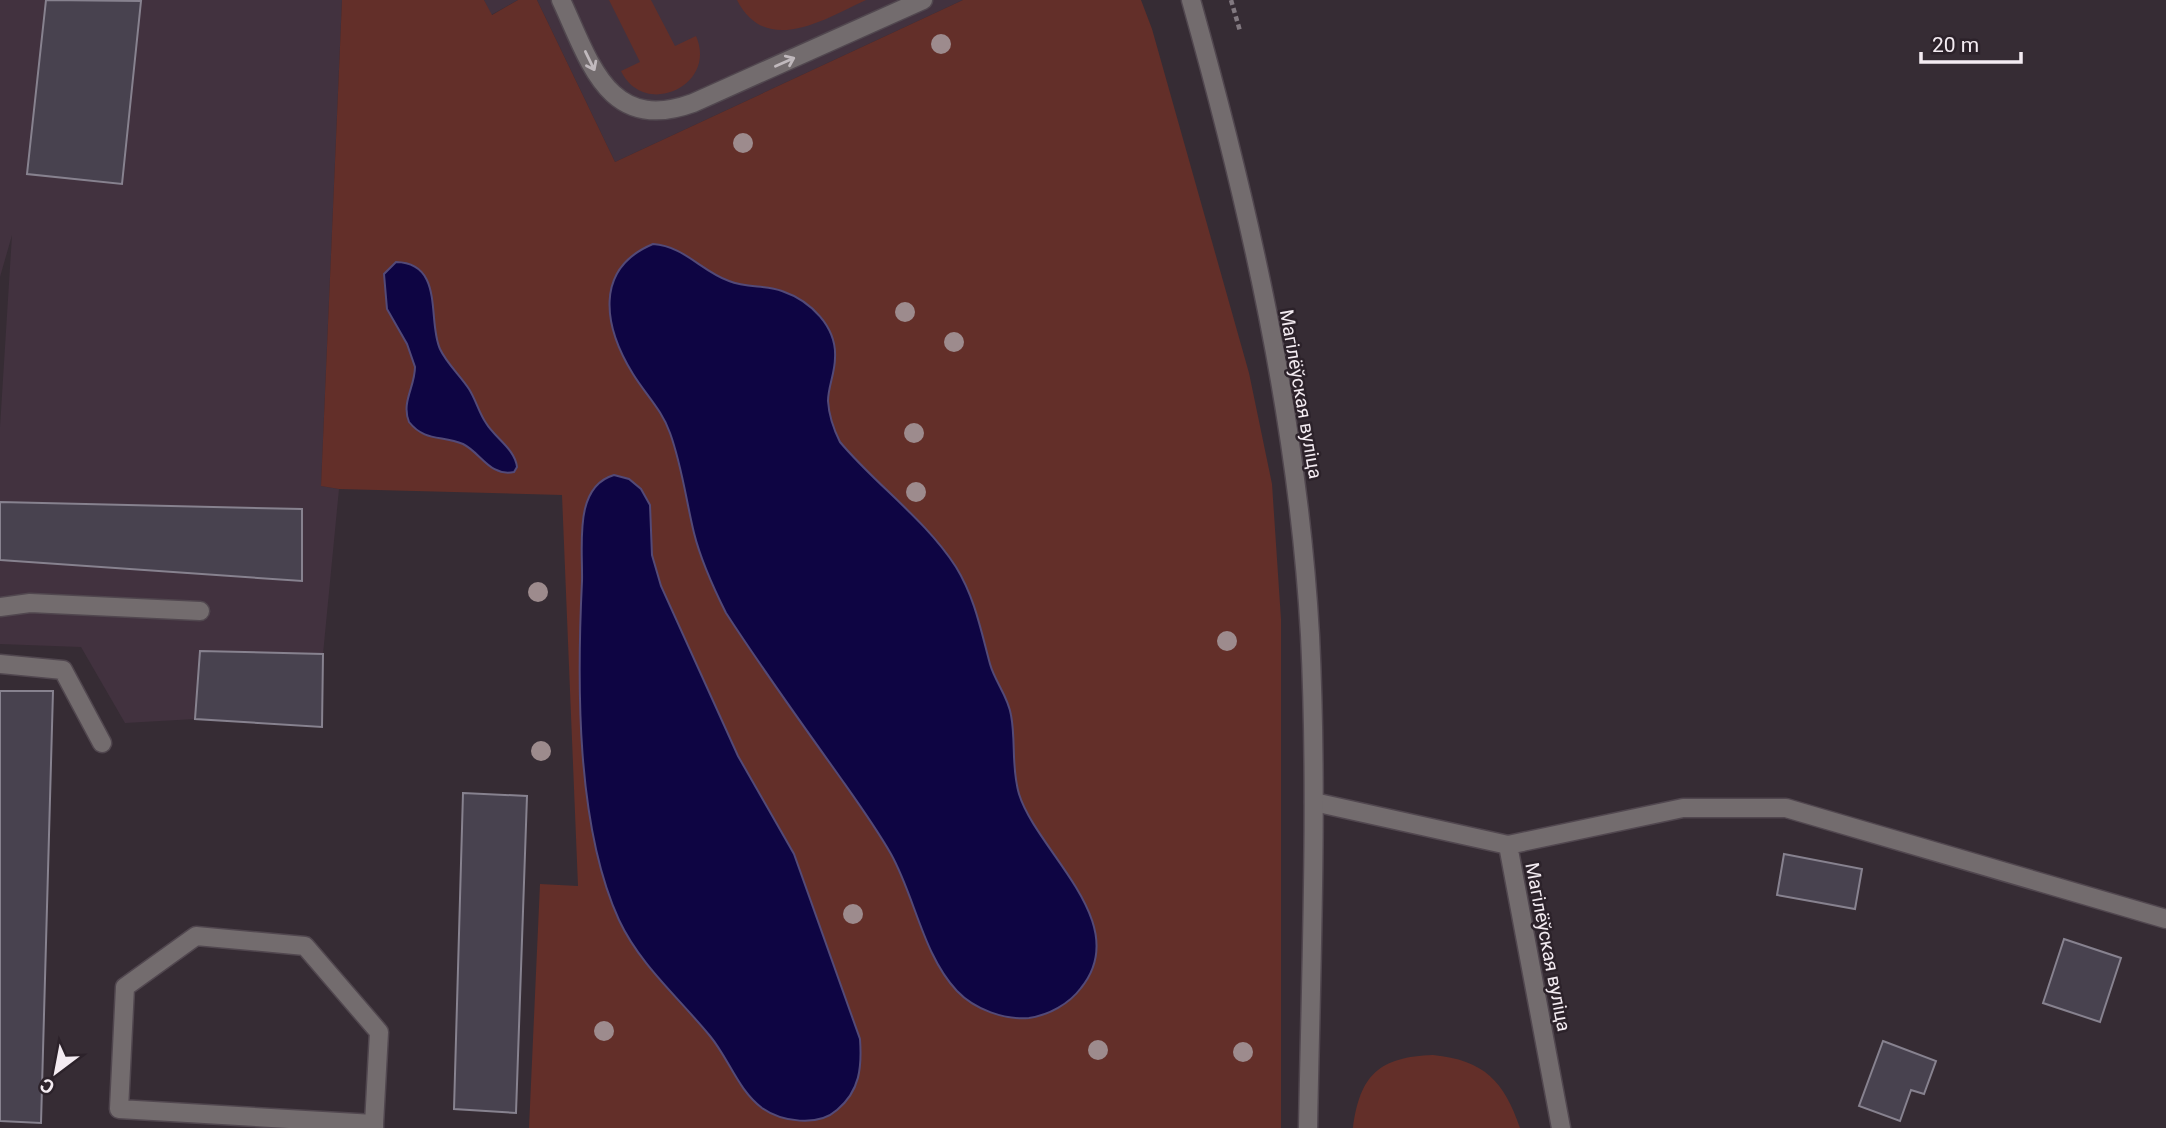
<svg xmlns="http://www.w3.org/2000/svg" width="2166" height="1128" viewBox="0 0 2166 1128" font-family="Roboto,sans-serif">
<rect width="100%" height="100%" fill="#362c34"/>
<path fill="#42323f" d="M 0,0 L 342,0 L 321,486 L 339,489 L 323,654 L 322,727 L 195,719 L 125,723 L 81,647 L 0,644 L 0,427 L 12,235 L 0,277 Z
M 484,0 L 518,0 L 491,15 Z
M 537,0 L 963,0 L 615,162 Z"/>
<path fill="#632f29" d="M 342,0 L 484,0 L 492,15 L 518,0 L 537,0 L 615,162 L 963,0 L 1141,0 L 1152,29 L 1249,373 L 1272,484 L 1281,619 L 1281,1128 L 529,1128 L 540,884 L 578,886 L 562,495 L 339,489 L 321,486 Z
M 609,0 L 651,0 L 675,46 L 696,36 C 718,86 644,119 621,71 L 640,62 Z
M 737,0 L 866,0 C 825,19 766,57 737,0 Z
M 1433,1055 C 1484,1060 1504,1081 1520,1128 L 1353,1128 C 1360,1074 1380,1057 1433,1055 Z"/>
<path fill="#0e0543" stroke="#534a78" stroke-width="2" d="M 653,244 C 684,246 701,271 729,281 C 746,288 766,285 782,291 C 811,301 837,327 835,358 C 835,373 828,387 828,401 C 829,417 833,428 840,442 C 876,485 925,519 956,567 C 975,598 981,631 990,664 C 995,682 1008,696 1011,715 C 1016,741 1011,767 1019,794 C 1037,852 1134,923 1081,988 C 1069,1004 1049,1015 1029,1018 C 1005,1020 975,1010 957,991 C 923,955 915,897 891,854 C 875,826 856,800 837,773 C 799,720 761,667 726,613 C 713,587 701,561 694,533 C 686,500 682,466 670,433 C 662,410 646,395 633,374 C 604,327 593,269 653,244 Z
M 396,262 C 445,263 427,321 440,349 C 447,364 460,375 469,389 C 476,400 479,413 486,423 C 495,438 515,449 517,467 L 514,472 C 490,477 481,453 463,444 C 442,435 425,442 409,422 C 401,402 415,387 415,367 L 407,344 L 387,309 L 384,274 Z
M 614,475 L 629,479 L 641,489 L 650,505 L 652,555 L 661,586 L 738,756 L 794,854 L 860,1039 C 862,1067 860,1091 837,1110 C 818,1127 782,1122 762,1108 C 738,1090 729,1059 710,1036 C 679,998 640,965 619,920 C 576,826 577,683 582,581 C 583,546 573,487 614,475 Z"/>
<path fill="#48424f" stroke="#87828f" stroke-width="2" d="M 46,0 L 141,1 L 122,184 L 27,174 Z
M 0,502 L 302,509 L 302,581 L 0,560 Z
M 200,651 L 323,654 L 322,727 L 195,719 Z
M 0,691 L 53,691 L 41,1123 L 0,1121 Z
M 463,793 L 527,796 L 516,1113 L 454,1109 Z
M 1784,854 L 1862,869 L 1855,909 L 1777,895 Z
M 2064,939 L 2121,958 L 2100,1022 L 2043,1003 Z
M 1883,1041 L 1936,1061 L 1924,1094 L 1911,1090 L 1900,1121 L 1859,1106 Z"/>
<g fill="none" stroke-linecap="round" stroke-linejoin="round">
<g stroke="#51474f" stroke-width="21">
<path id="service" d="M 561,0 C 590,62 608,134 693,103 L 923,0
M 0,607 L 30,603 L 200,611
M 0,664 L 63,670 L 102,743
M 374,1128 L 374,1124 L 379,1032 L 305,946 L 196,936 L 125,987 L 119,1109 L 374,1124"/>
</g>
<g stroke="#51474f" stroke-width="21">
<path id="minor" d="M 1314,802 L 1508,845 L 1683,808 L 1786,808 L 2166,919
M 1508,845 L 1561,1128"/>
</g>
<g stroke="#51474f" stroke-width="21">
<path id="tertiary" d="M 1191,0 C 1249,207 1298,420 1310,635 C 1318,799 1311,964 1308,1128"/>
</g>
<path stroke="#827980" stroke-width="4.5" stroke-dasharray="5 3.5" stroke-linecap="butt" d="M 1231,0 L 1240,31"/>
<use href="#service" stroke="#736c6e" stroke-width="18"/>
<use href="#minor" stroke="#736c6e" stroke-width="18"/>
<use href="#tertiary" stroke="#736c6e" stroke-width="18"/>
</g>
<g fill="#9d8b8d">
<circle cx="941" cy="44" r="10"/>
<circle cx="743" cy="143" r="10"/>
<circle cx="905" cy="312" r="10"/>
<circle cx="954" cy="342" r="10"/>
<circle cx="914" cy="433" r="10"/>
<circle cx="916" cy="492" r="10"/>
<circle cx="538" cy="592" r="10"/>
<circle cx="1227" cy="641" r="10"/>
<circle cx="541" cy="751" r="10"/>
<circle cx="853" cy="914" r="10"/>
<circle cx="604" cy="1031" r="10"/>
<circle cx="1098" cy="1050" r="10"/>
<circle cx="1243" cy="1052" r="10"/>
</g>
<defs><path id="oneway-shaft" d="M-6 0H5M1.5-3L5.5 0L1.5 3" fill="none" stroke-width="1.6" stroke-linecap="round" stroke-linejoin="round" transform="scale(1.75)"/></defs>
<g stroke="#c0b9bd">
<use href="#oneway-shaft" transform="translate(590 61) rotate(64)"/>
<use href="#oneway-shaft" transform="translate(785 62) rotate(-24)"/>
</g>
<g text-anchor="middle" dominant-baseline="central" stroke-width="5" stroke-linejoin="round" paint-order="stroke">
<g font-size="19" fill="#f4ecf2" stroke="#2c222a">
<text transform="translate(1301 394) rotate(80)">Магілёўская вуліца</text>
<text transform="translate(1548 947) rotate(79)">Магілёўская вуліца</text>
</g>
</g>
<g transform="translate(56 1072) rotate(212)" stroke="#2c222a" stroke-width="5" paint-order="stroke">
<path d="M0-5L12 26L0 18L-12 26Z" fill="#f4ecf2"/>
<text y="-10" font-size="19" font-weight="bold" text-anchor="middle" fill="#f4ecf2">С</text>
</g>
<path d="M1921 52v10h100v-10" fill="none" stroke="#f4ecf2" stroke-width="3.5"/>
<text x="1932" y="52" font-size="21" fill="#f4ecf2" stroke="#2c222a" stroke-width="5" paint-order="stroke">20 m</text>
</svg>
